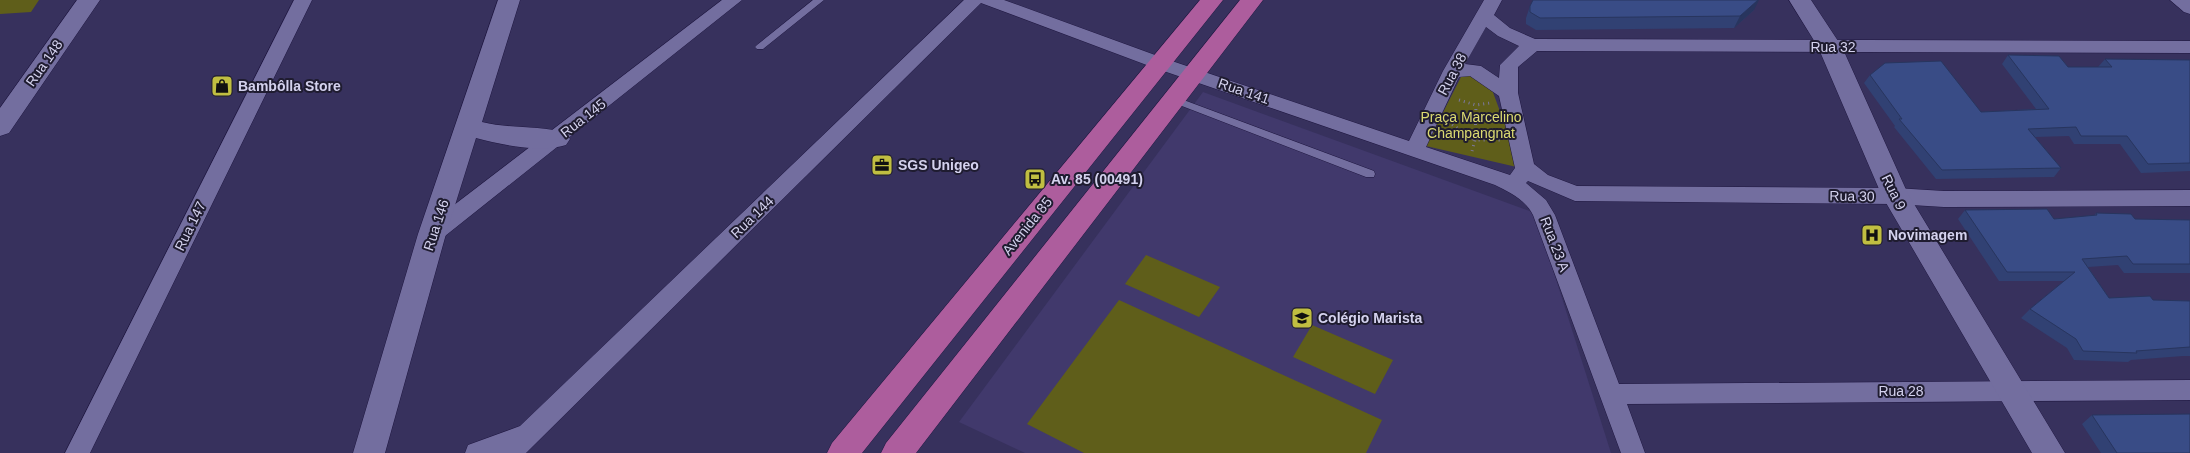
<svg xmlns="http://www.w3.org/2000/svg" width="2190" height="453" viewBox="0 0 2190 453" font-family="Helvetica,sans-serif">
<rect width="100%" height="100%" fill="#37315d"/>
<path fill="#41396c" d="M 1203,92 L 1535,213 L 1611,453 L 1025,453 L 959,422 Z"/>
<path fill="#5f5e1a" d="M 0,0 L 39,0 L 31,12 L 0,14 Z
M 1463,73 L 1475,73 L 1491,87 L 1521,168 L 1426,146 Z
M 1146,255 L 1220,287 L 1199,317 L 1125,284 Z
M 1119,300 L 1382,420 L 1366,453 L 1084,453 L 1027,424 Z
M 1312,325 L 1393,360 L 1375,394 L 1293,357 Z"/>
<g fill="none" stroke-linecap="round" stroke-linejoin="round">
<g stroke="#1f1740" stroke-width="1">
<path id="lane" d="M 813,0 L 824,0 L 763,49 L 757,49 L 755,47 L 757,45 Z
M 1173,96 L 1374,171 L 1375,174 L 1374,177 L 1366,177 L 1169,101 L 1168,99 L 1169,97 Z"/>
</g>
<g stroke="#1f1740" stroke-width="1">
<path id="street" d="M 294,0 L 312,0 L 90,453 L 65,453 Z
M 722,0 L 742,0 L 440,240 L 432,242 L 424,240 L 421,234 L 424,228 Z
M 964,0 L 1004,0 L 1166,59 L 1409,141 L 1443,71 L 1484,0 L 1502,0 L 1494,15 L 1510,28 L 1535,39 L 2190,41 L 2190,53 L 1537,51 L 1518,67 L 1518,93 L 1534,164 L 1548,175 L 1577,186 L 1895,188 L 1944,191 L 2190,190 L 2190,206 L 1944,207 L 1895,204 L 1575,201 L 1528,181 L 1526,183 L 1546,200 L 1555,215 L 1619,384 L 2190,380 L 2190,400 L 1627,404 L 1645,453 L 1621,453 L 1533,215 C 1526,200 1509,192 1495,185 L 1152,67 L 981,3 L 526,453 L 465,453 L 468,445 L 520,426 ZM 1486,27 L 1498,36 L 1519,46 L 1500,65 L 1499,78 L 1481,66 L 1465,64 ZM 1470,76 L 1499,96 L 1515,168 L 1510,175 L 1426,147 L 1459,77 Z
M 2170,0 L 2190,0 L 2190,14 L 2184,12 Z"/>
</g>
<g stroke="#1f1740" stroke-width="1">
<path id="secondary" d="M 77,0 L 100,0 L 9,133 L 0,136 L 0,108 Z
M 498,0 L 520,0 L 482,122 C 509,129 539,125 566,133 L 570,139 L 566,145 C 541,153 502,145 476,138 L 446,234 L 385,453 L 353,453 L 418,234 Z
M 1789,0 L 1811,0 L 1842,47 L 1908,194 L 2065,453 L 2032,453 L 1882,196 L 1818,47 Z"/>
</g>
<g stroke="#1f1740" stroke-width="1">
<path id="primary" d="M 1200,0 L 1223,0 L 862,453 L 827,453 L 832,443 Z
M 1240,0 L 1263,0 L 916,453 L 881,453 L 886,443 Z"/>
</g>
<path stroke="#7c789d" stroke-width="3" stroke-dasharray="1 4" stroke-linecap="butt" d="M 1459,100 L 1476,105 L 1490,103
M 1448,122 L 1475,140
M 1475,140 L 1476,105
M 1472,151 L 1475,140 L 1500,140"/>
<use href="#lane" fill="#736e9f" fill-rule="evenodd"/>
<use href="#street" fill="#736e9f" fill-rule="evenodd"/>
<use href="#secondary" fill="#736e9f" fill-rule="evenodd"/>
<use href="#primary" fill="#ad5d9d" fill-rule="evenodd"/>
</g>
<path fill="#314173" d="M 1530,6 L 1754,10 L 1734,28 L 1536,30 L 1526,24 L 1526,18 Z
M 2008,55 L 2068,67 L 2098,67 L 2105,59 L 2190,60 L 2190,171 L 2141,173 L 2120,144 L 2074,144 L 2069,136 L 2035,137 L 2061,168 L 2054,177 L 1936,179 L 1894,127 L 1895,126 L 1864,83 L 1870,75 L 1981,112 L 2036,109 L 2002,64 Z
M 1965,210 L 2054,219 L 2094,216 L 2096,213 L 2135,219 L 2190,220 L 2190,273 L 2124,273 L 2118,265 L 2088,267 L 2109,298 L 2153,300 L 2190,301 L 2190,356 L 2183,356 L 2131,360 L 2128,362 L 2074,360 L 2067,348 L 2021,318 L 2030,309 L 2064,281 L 1999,281 L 1958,219 Z
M 2092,415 L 2190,453 L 2101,453 L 2082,424 Z"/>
<path fill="#28355e" d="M 1758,0 L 1759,0 L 1754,10 L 1734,28 L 1740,16 Z"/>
<path fill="#394c86" stroke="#28355e" d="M 1533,0 L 1758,0 L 1740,16 L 1540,18 L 1530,12 L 1530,6 Z
M 2008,55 L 2059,56 L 2068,67 L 2112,67 L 2105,59 L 2190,60 L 2190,163 L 2148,164 L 2127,136 L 2081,136 L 2076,127 L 2028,129 L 2061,168 L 1942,170 L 1899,119 L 1902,119 L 1870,75 L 1885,63 L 1941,61 L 1981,112 L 2049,109 Z
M 2047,209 L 2054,219 L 2097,215 L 2096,213 L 2131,214 L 2135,219 L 2190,220 L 2190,264 L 2133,264 L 2127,256 L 2082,259 L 2109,298 L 2150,296 L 2153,300 L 2190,301 L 2190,347 L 2136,351 L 2137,353 L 2083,351 L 2076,339 L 2030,309 L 2075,272 L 2007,272 L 1965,210 Z
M 2190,414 L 2190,453 L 2117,453 L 2092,415 Z"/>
<defs>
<g id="shop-square" transform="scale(1.125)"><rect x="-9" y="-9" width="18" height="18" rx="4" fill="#c0be41" stroke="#1f1c30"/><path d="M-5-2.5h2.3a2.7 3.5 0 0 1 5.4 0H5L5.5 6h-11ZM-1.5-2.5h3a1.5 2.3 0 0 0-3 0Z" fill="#111"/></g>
<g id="office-square" transform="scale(1.125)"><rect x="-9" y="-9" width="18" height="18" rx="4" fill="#c0be41" stroke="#1f1c30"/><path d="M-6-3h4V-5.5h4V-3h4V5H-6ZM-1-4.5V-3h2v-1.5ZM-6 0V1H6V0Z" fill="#111"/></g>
<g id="bus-square" transform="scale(1.125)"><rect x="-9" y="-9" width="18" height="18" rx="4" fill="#c0be41" stroke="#1f1c30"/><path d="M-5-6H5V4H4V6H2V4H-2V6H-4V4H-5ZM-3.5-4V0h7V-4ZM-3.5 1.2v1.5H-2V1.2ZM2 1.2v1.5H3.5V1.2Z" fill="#111"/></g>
<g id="hospital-square" transform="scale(1.125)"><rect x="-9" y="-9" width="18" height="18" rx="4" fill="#c0be41" stroke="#1f1c30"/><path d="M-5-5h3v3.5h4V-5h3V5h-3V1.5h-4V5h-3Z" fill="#111"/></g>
<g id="school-square" transform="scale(1.125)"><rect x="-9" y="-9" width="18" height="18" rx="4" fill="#c0be41" stroke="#1f1c30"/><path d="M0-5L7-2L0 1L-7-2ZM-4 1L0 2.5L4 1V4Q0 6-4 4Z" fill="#111"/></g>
</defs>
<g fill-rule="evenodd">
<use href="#shop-square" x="222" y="86"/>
<use href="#office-square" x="882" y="165"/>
<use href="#bus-square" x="1035" y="179"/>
<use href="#hospital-square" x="1872" y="235"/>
<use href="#school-square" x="1302" y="318"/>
</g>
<g text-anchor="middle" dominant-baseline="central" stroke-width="4" stroke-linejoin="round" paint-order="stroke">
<g font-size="14" fill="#d4d2ee" stroke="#1f1c30">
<text x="1833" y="47">Rua 32</text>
<text transform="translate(44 63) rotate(-55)">Rua 148</text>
<text transform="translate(1452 74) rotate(-62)">Rua 38</text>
<text transform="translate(1244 91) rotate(19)">Rua 141</text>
<text transform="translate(583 118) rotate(-38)">Rua 145</text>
<text transform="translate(1894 192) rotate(64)">Rua 9</text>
<text transform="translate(1852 196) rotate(1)">Rua 30</text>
<text transform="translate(752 217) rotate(-44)">Rua 144</text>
<text transform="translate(436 225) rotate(-72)">Rua 146</text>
<text transform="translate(190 226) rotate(-64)">Rua 147</text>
<text transform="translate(1027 226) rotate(-51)">Avenida 85</text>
<text transform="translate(1555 244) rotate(69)">Rua 23 A</text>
<text x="1901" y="391">Rua 28</text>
</g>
<g font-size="14" font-weight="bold" fill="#d4d2ee" stroke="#1f1c30" text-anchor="start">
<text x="238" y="86">Bambôlla Store</text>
<text x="898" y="165">SGS Unigeo</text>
<text x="1051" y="179">Av. 85 (00491)</text>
<text x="1888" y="235">Novimagem</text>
<text x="1318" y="318">Colégio Marista</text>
</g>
<g font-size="14" fill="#dcdb71" stroke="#1f1c30">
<text x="1471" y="117">Praça Marcelino<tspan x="1471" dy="16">Champangnat</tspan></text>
</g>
</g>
</svg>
